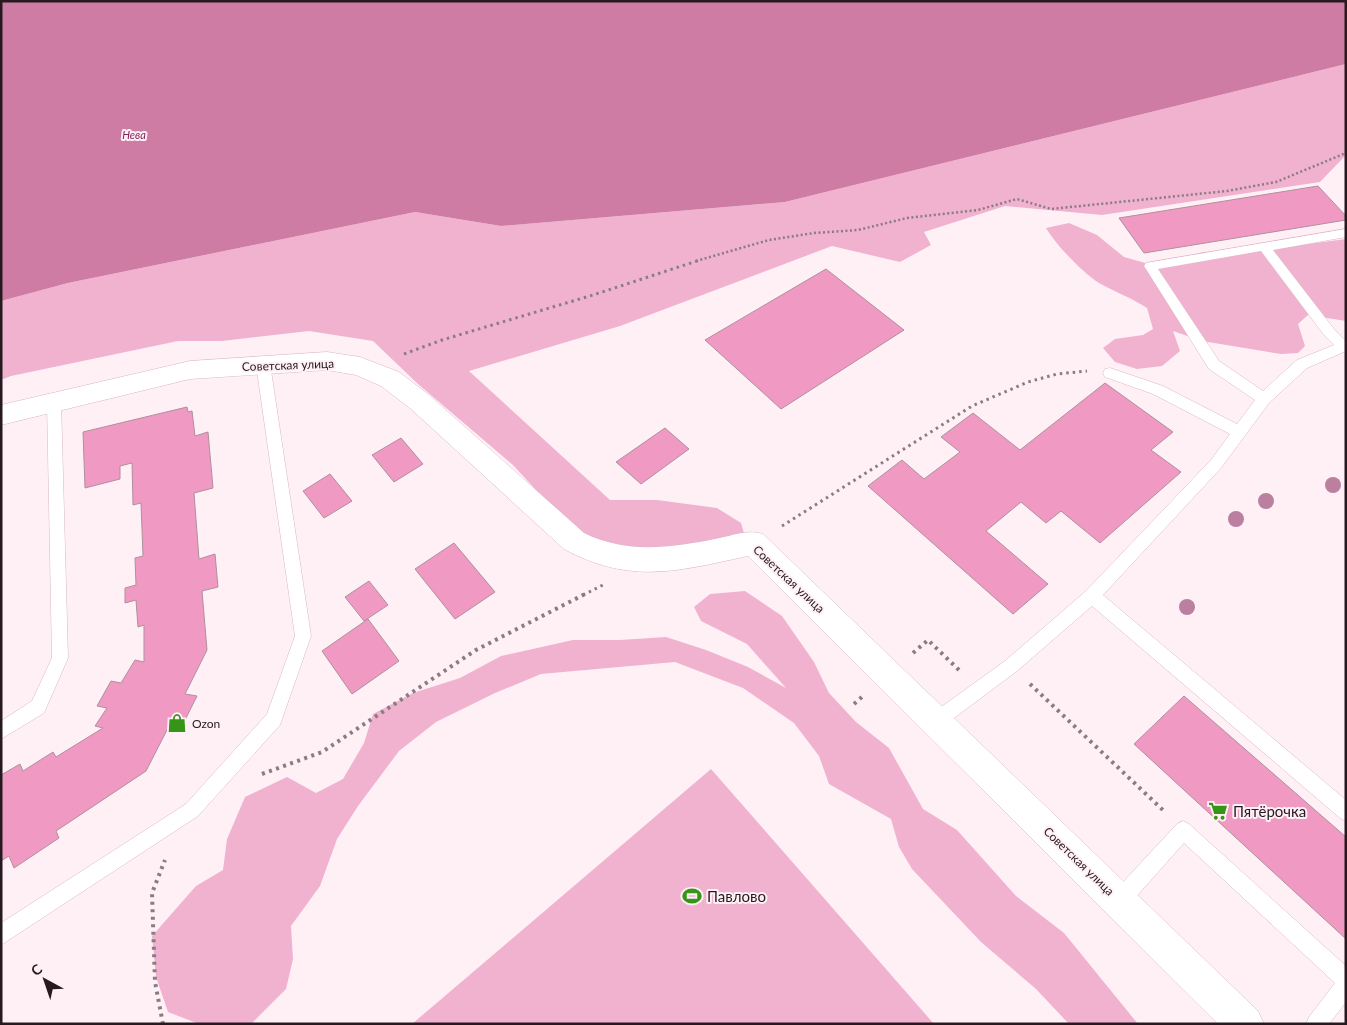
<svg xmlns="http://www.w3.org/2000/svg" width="1347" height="1025" viewBox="0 0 1347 1025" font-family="Lato,sans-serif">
<rect width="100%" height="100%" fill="#fff0f6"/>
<path fill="#f1b2cf" d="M 1346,64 L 1346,155 L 1320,182 L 1102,215 L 1005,206 L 924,232 L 931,245 L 900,262 L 832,246 L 620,326 L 469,371 L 610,500 L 657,500 L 717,508 L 741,523 L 746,540 L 619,555 L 583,541 L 513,465 L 418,384 L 373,341 L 309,331 L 222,341 L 178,341 L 11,376 L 1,380 L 1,301 L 68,283 L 415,212 L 501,226 L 785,202 Z
M 1069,223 L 1097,235 L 1124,257 L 1156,266 L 1203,252 L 1255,251 L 1346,239 L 1346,321 L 1308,315 L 1298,324 L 1305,346 L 1298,353 L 1281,354 L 1202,341 L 1173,331 L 1180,351 L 1162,366 L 1137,369 L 1115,362 L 1103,348 L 1115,339 L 1143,335 L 1153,329 L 1147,308 C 1132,298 1115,292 1099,283 C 1082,272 1056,245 1046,228 Z
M 745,591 L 782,616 L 814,662 L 829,693 L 856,722 L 889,748 L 923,809 L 957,830 L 1016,896 L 1064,933 L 1138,1024 L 1069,1024 L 1036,989 L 981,942 L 912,869 L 899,847 L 891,819 L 829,784 L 819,756 L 794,723 L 743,688 L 675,662 L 541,674 L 495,693 L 436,722 L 399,751 L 358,806 L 337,839 L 320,886 L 291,926 L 293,959 L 286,989 L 251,1024 L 199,1024 L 168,1012 L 156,977 L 152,936 L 196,886 L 223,870 L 227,839 L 245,797 L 287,777 L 316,793 L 343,779 L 364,743 L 373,714 L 413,693 L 460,678 L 501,656 L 573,640 L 620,640 L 666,637 L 706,650 L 748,667 L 786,688 L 747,644 L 701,621 L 694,607 L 710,594 Z
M 711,769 L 934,1024 L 412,1024 Z"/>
<path fill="#cf7ca4" d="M 1,1 L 1346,1 L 1346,64 L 785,202 L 501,226 L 415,212 L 68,283 L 1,301 Z"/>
<path fill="#f09ac3" stroke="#af8f9d" d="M 1318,186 L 1346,216 L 1346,220 L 1144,253 L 1119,218 Z
M 826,269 L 904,330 L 781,409 L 705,340 Z
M 1105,383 L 1173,432 L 1151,450 L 1181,472 L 1100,543 L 1061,511 L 1046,523 L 1021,502 L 986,531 L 1048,584 L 1013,614 L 868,486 L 902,460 L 924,479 L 960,452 L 941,437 L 973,413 L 1020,450 Z
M 187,407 L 188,412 L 192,411 L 195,436 L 208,432 L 213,488 L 194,493 L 199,559 L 215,554 L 218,587 L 202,591 L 207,650 L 185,694 L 197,696 L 179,732 L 167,730 L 146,771 L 56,831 L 59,838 L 14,868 L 9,856 L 1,861 L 1,775 L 20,764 L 23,771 L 53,752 L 56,757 L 103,728 L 95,726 L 107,708 L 97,706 L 111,681 L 121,683 L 135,660 L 144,662 L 144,625 L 138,627 L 136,600 L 125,603 L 125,588 L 136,585 L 135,558 L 143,556 L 141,503 L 133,505 L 132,463 L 120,466 L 120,479 L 85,488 L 83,432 Z
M 665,428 L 689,449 L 641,484 L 616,462 Z
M 401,438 L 423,464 L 394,482 L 372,455 Z
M 330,474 L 352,501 L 324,518 L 303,491 Z
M 454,543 L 495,592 L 455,619 L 415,569 Z
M 369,581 L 388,605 L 364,621 L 345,597 Z
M 368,619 L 399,661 L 352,694 L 322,651 Z
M 1184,696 L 1346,837 L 1346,939 L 1134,744 Z"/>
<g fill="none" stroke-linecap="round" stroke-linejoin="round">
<g stroke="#d8b7c5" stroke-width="1">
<path id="service" d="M 1346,229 L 1346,237 L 1273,250 L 1334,329 L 1346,341 L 1346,351 L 1307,368 L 1269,403 L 1221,468 L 1103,595 L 1346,800 L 1346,821 L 1340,818 L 1092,606 L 1017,671 L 942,727 L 936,729 L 930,727 L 927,721 L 930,715 L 1005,661 L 1086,591 L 1211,460 L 1230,434 L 1153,394 L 1105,377 L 1103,373 L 1105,369 L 1110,368 L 1163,386 L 1237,424 L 1255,400 L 1209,369 L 1146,269 L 1144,266 L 1146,263 ZM 1261,251 L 1324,335 L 1334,345 L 1297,360 L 1263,391 L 1219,361 L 1158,269 Z
M 263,359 L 268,360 L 270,364 L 311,636 L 280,725 L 198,816 L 1,945 L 1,923 L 186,804 L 267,714 L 295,636 L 256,364 L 258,360 Z
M 54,397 L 59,398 L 61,402 L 68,658 L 44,713 L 1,739 L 1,721 L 32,701 L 52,658 L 47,402 L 49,398 Z
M 1183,821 L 1189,824 L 1346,966 L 1346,1002 L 1329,1024 L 1306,1024 L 1309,1017 L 1335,983 L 1184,843 L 1126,908 L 1119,911 L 1112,908 L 1109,901 L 1112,894 L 1177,824 Z"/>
</g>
<g stroke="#d8b7c5" stroke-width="1">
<path id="minor" d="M 327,352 L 360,357 L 399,372 L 429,395 L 584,533 C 627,554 669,548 715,539 C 731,536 747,529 763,534 L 1258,1011 L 1264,1024 L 1218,1024 L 748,556 C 678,571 631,585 564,549 L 411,409 L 381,386 L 356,375 L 327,370 L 190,379 L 1,425 L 1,405 L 190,361 Z"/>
</g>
<path stroke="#897c82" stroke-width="2.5" stroke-dasharray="2 2.5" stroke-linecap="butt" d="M 696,261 L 769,240 L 814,233 L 858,230 L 907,218 L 978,210 L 1017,199 L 1051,209 L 1227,191 L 1276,182 L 1346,153"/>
<path stroke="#897c82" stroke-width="3" stroke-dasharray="2.5 4" stroke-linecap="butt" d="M 404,354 L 442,340 L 593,295 L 700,260
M 782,526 L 972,406 L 1028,382 L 1057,374 L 1087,371
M 583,595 L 605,584"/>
<path stroke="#897c82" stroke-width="4" stroke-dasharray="3 4.5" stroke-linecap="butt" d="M 913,653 L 928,640 L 960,671
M 1030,684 L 1165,812
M 854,704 L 863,696
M 262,774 L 322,752 L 476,650 L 585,594
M 163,1024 L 155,982 L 152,893 L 165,860"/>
<use href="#service" fill="#fff" fill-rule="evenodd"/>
<use href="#minor" fill="#fff" fill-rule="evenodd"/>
</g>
<g fill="#bb7fa0">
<circle cx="1333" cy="485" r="8"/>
<circle cx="1266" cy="501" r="8"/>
<circle cx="1236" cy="519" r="8"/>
<circle cx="1187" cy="607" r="8"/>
</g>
<defs>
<g id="shop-bare" transform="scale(1.5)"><path d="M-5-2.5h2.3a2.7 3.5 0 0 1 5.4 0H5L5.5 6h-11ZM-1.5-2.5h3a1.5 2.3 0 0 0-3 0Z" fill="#349516" stroke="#fff0f6" stroke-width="2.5" paint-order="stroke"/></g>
<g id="supermarket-bare" transform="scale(1.5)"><path d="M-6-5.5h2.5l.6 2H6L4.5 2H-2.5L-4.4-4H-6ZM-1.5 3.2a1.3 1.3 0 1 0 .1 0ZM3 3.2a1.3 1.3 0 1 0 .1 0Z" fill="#349516" stroke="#fff0f6" stroke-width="2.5" paint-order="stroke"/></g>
<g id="stadium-bare" transform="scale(1.5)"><path d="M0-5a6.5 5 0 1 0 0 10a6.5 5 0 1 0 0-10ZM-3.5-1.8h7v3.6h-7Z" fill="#349516" stroke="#fff0f6" stroke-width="2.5" paint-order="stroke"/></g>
</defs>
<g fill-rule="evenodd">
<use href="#shop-bare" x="177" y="723"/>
<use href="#supermarket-bare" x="1218" y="811"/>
<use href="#stadium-bare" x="692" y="896"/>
</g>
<g text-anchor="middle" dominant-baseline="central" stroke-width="4" stroke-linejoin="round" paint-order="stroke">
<g font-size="11" font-style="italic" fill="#85235b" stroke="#fff0f6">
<text x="134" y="134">Нева</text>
</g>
<g font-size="12" fill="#261a20" stroke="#fff0f6">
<text transform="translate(288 365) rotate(-2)">Советская улица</text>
<text transform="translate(789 579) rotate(43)">Советская улица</text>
<text transform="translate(1079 861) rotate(44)">Советская улица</text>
</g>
<g font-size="12" fill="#261a20" stroke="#fff0f6" text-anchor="start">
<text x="192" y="723">Ozon</text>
</g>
<g font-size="15" fill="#261a20" stroke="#fff0f6" text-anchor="start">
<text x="1233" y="811">Пятёрочка</text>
<text x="707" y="896">Павлово</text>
</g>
</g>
<rect width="1347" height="1025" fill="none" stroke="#261a20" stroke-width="5"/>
<g transform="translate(45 980) rotate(320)" stroke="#fff0f6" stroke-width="4" paint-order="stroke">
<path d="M0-4L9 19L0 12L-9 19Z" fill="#261a20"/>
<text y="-8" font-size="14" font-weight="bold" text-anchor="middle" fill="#261a20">С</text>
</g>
</svg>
